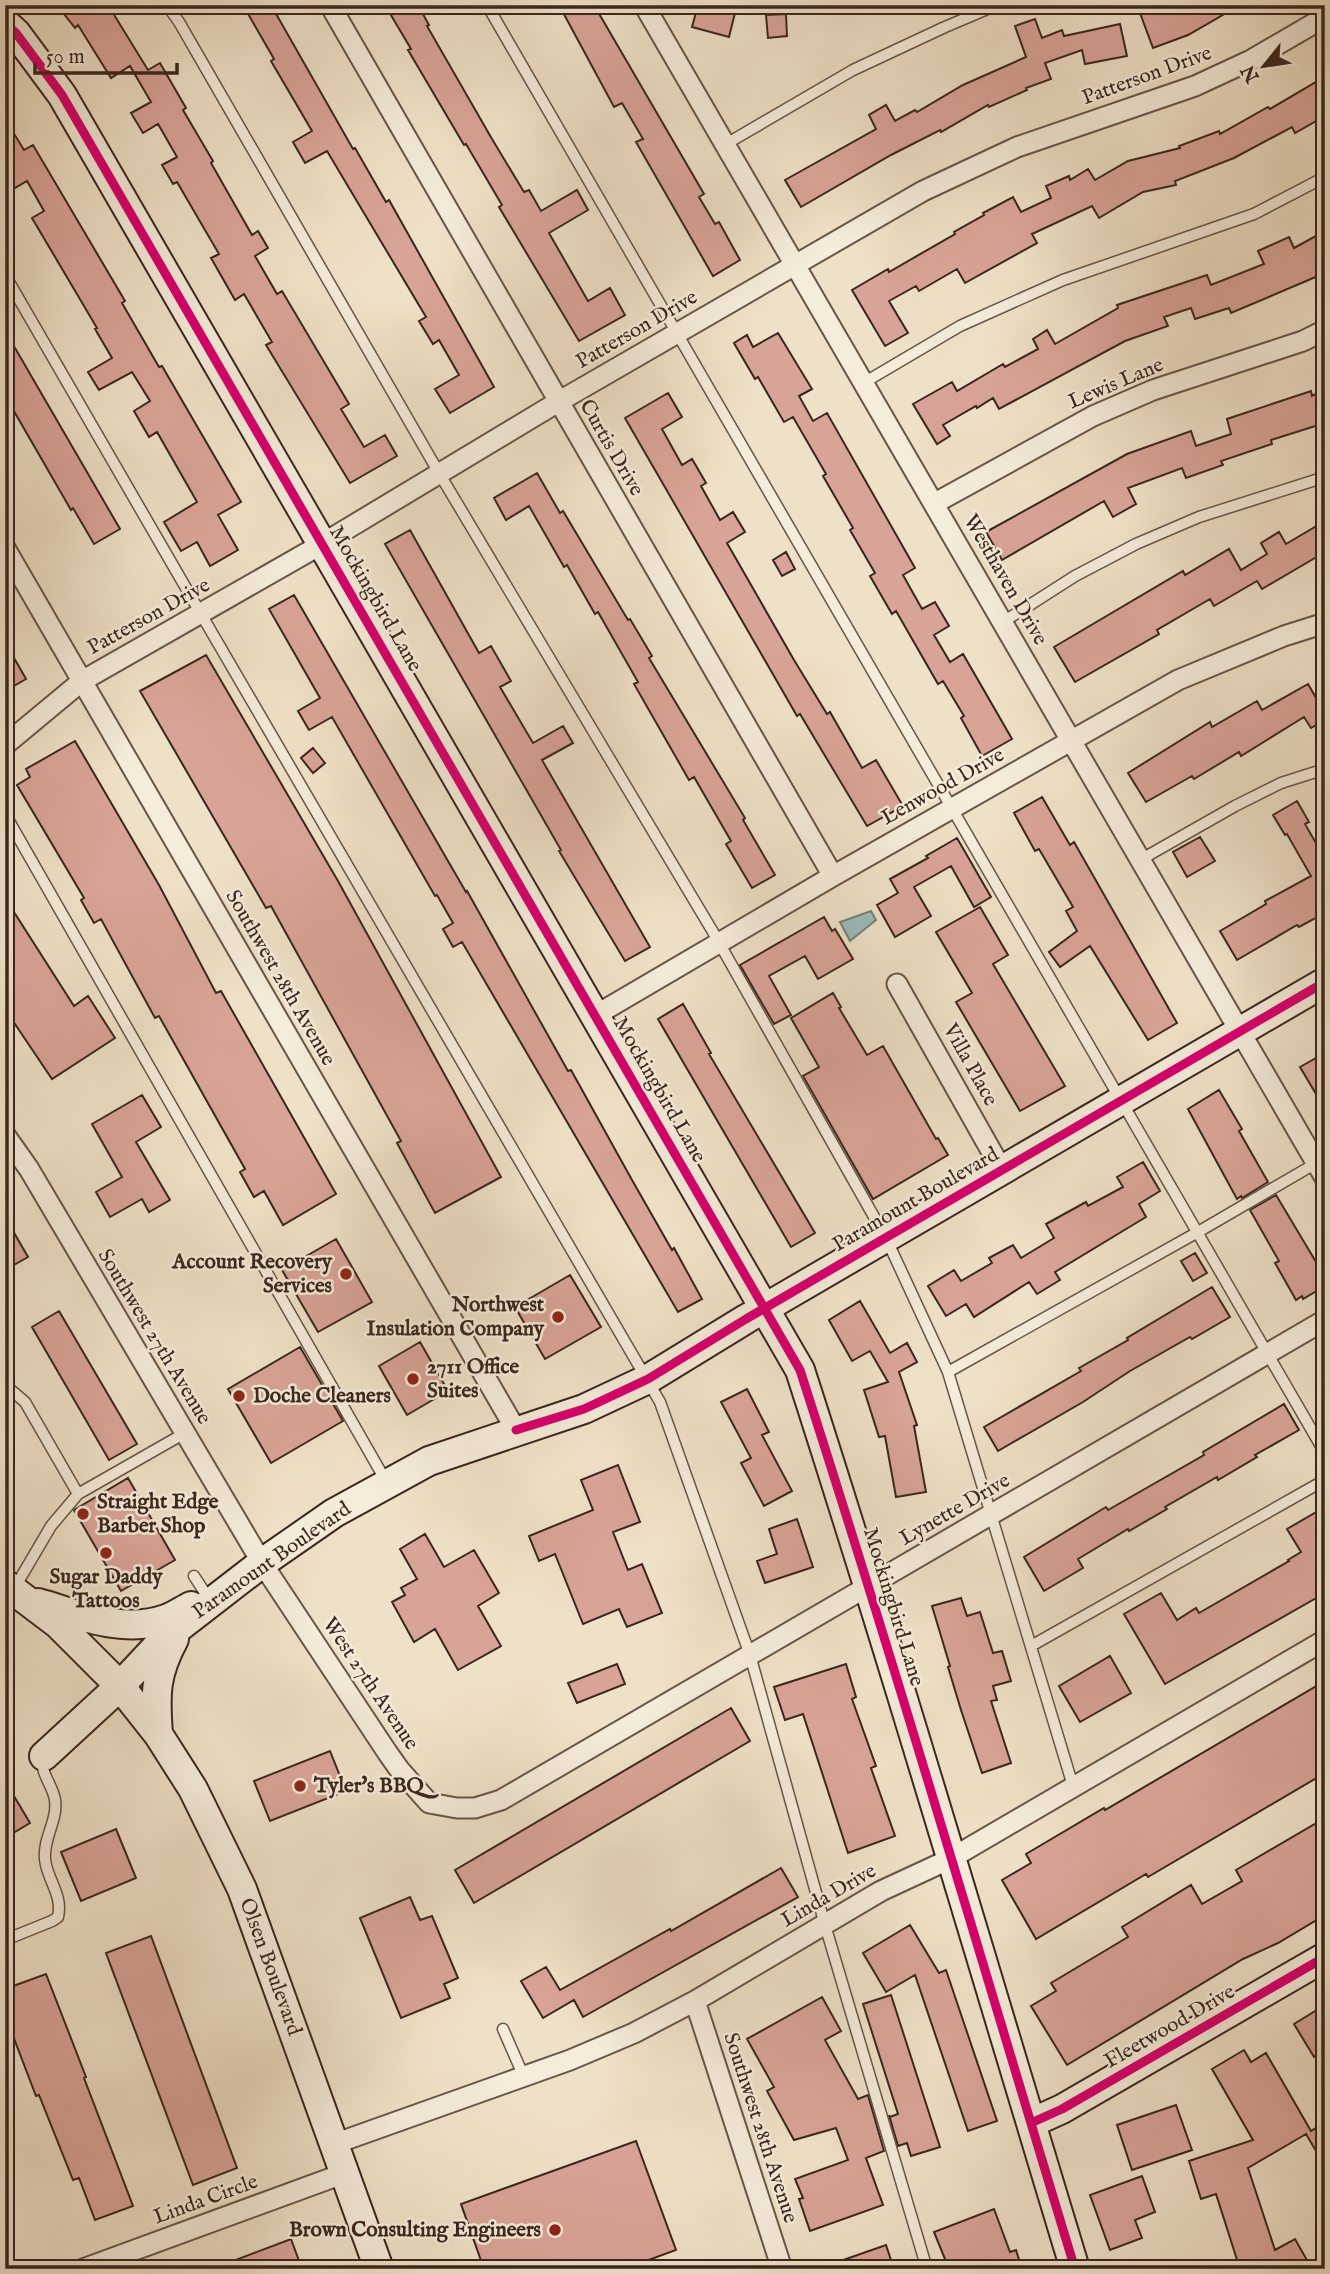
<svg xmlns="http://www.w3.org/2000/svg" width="1330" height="2274" viewBox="0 0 1330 2274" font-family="'IM FELL English',serif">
<rect width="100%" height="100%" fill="#efe1c8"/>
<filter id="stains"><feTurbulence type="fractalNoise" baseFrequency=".00286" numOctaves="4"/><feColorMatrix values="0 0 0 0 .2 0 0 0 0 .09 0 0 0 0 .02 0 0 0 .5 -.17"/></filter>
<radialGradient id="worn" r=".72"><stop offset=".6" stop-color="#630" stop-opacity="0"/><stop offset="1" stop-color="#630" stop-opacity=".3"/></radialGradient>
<path fill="#9abcbb" stroke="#74807c" stroke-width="2" d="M 871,911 L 876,920 L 850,941 L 840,922 Z"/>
<path fill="#d9a498" stroke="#3a261e" stroke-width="2" d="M 57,5 L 108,5 L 148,70 L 160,63 L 186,108 L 183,110 L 213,161 L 211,163 L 252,235 L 258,231 L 268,248 L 255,256 L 277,294 L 282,291 L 349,404 L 341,409 L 364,447 L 385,435 L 397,456 L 350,483 L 266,345 L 272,342 L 244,294 L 235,300 L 211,258 L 219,254 L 177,182 L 173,184 L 162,165 L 177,157 L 158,124 L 143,133 L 131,113 L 151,102 L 130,66 L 111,78 L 78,25 L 75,28 Z
M 243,5 L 271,5 L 353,149 L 355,148 L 386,202 L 389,200 L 494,387 L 450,413 L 435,389 L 459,375 L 439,340 L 433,344 L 419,321 L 426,317 L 327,151 L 305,163 L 293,142 L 312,131 L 271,61 L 274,59 Z
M 385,5 L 418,5 L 429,25 L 427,26 L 492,139 L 524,192 L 529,190 L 541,211 L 577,190 L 588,210 L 549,233 L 588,301 L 610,288 L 625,315 L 579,341 L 499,207 L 502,205 L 466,144 L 464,145 L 408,50 L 411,49 Z
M 559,5 L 594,5 L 704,194 L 699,197 L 715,224 L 719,222 L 740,260 L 713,276 L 636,142 L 643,139 L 622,103 L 614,107 Z
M 698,5 L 737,5 L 729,37 L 692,27 Z
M 1137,5 L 1240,5 L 1188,35 L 1153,48 Z
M 786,14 L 787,36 L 768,38 L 766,15 Z
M 1035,19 L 1042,38 L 1062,30 L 1064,36 L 1120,24 L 1127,56 L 1085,64 L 1082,50 L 1045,63 L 1051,79 L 1026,88 L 1027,90 L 989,107 L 988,105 L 941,132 L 940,130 L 891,155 L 801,207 L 785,180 L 876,129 L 869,115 L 886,105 L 895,121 L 915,110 L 917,112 L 963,85 L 1026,57 L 1015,26 Z
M 1316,82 L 1325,98 L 1325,116 L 1295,133 L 1292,127 L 1234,158 L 1175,181 L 1176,185 L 1143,192 L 1099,218 L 1092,206 L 1032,234 L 1037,243 L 965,283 L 957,269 L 919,291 L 916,286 L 889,301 L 908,333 L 885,346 L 852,290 L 888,269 L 889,272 L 955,234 L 954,232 L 984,215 L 983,213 L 1013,197 L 1021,212 L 1051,198 L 1046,186 L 1069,176 L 1070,180 L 1088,169 L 1095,180 L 1128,161 L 1180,148 L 1179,146 L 1219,131 L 1220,134 L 1268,107 L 1270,109 Z
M 5,119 L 24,150 L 33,145 L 125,301 L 122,303 L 159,367 L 162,366 L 241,502 L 218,515 L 238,550 L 210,566 L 197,542 L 181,551 L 164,522 L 197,502 L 157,432 L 149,437 L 134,411 L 150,401 L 132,372 L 99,390 L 88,372 L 112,358 L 95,329 L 97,328 L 32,218 L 44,211 L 27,181 L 5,194 Z
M 1325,231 L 1325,273 L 1231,313 L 1229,308 L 1195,319 L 1191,308 L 1164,317 L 1168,326 L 1125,341 L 999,409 L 993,398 L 977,408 L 976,406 L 943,425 L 950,436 L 937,444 L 913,404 L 952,382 L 957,391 L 1003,364 L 1005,367 L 1038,349 L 1033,339 L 1047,330 L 1055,344 L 1118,308 L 1117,305 L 1207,275 L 1211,285 L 1264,264 L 1258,251 L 1289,237 L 1294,248 Z
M 778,333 L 812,389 L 799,396 L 813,421 L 827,413 L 915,568 L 903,575 L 922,609 L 935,602 L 949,626 L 934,635 L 950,662 L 963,654 L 1012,739 L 982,756 L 961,718 L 964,716 L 943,681 L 938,684 L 896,611 L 892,614 L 870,576 L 875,573 L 850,530 L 853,528 L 823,476 L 826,474 L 793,417 L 784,422 L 758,377 L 755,379 L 734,343 L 747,335 L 753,347 Z
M 15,348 L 120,529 L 94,544 L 73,508 L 71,510 L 15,413 L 5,419 L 5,354 Z
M 1325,389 L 1325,423 L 1271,440 L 1272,444 L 1221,461 L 1223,465 L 1186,478 L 1182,468 L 1128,488 L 1136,504 L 1113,517 L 1104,501 L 1002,560 L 986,532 L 1127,454 L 1191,431 L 1196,446 L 1231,434 L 1227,419 L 1311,391 L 1312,396 Z
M 668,393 L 682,417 L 662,429 L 682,465 L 692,459 L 706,483 L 701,486 L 720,520 L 733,512 L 745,532 L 727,543 L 794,660 L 827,714 L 830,712 L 862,768 L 876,760 L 903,806 L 867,826 L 800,714 L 797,716 L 625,418 Z
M 537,473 L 560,513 L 563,511 L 628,620 L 630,619 L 652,656 L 649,658 L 745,818 L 743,820 L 775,875 L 752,888 L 726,844 L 731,841 L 694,777 L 689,780 L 634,684 L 638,682 L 598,612 L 595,614 L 567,565 L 564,567 L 529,506 L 506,520 L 494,498 Z
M 1325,521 L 1325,552 L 1262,589 L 1257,581 L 1214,606 L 1210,599 L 1157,630 L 1159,634 L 1075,682 L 1054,647 L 1183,571 L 1185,575 L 1229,549 L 1241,570 L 1267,554 L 1261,543 L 1279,532 L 1286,544 Z
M 410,530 L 479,653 L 491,646 L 511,681 L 500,687 L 533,743 L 563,726 L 573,743 L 542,760 L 650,947 L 625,961 L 559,851 L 561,850 L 385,544 Z
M 786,552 L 795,569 L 782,576 L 773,560 Z
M 294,595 L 466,892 L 467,891 L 568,1071 L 571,1070 L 632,1180 L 672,1250 L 674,1248 L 702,1299 L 678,1312 L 462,942 L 453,947 L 443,929 L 453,923 L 437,895 L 435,896 L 332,717 L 309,730 L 298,711 L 320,698 L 269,609 Z
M 5,642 L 26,679 L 5,691 Z
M 206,655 L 338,881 L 501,1177 L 435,1213 L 397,1143 L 401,1141 L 271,906 L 266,908 L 140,691 Z
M 1308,684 L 1315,696 L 1325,690 L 1325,720 L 1311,728 L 1304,717 L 1241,756 L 1239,752 L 1194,779 L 1192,776 L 1146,802 L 1128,773 L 1210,722 L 1212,727 L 1257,701 L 1262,710 Z
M 75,741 L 159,885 L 216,993 L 221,991 L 336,1194 L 283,1225 L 264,1191 L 254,1197 L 240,1172 L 245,1169 L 159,1016 L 155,1018 L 101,919 L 94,923 L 81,900 L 84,898 L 17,785 L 30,777 L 26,769 Z
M 313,748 L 325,763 L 313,773 L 301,758 Z
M 1042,797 L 1070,845 L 1074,842 L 1177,1023 L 1148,1040 L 1090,946 L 1060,967 L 1049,952 L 1077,931 L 1066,911 L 1073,907 L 1039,849 L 1035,851 L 1014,813 Z
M 1297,801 L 1309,822 L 1305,824 L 1325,859 L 1325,913 L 1299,927 L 1297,925 L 1237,960 L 1220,931 L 1266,904 L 1265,901 L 1311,876 L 1287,834 L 1285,835 L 1273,815 Z
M 1200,837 L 1215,861 L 1187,877 L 1173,852 Z
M 957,838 L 991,897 L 974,907 L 951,866 L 914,887 L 931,916 L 895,937 L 877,905 L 898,893 L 890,879 L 928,858 L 926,856 Z
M 5,898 L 74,1006 L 88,996 L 115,1038 L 52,1079 L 15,1024 L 5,1030 Z
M 980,907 L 1008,955 L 993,964 L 1065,1086 L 1020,1111 L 956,1002 L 972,993 L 936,932 Z
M 824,917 L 832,931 L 835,929 L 853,959 L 818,979 L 805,956 L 769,976 L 791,1015 L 774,1024 L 740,965 Z
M 833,993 L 841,1007 L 839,1008 L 867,1055 L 883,1046 L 936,1139 L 938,1138 L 948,1155 L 873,1199 L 803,1076 L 819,1067 L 791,1018 Z
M 683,1004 L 711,1053 L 709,1054 L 815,1233 L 791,1247 L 658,1019 Z
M 1325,1053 L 1325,1109 L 1300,1067 Z
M 1219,1090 L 1242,1129 L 1239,1131 L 1268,1182 L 1242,1198 L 1241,1196 L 1237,1199 L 1188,1109 Z
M 142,1095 L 161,1127 L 136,1142 L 170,1200 L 149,1212 L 142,1199 L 110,1217 L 96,1192 L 122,1177 L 92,1124 Z
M 1143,1162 L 1160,1191 L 1139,1204 L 1146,1217 L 1055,1272 L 1060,1280 L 1037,1294 L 1029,1282 L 974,1317 L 966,1304 L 946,1316 L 928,1286 L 954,1270 L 961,1281 L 992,1263 L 989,1258 L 1013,1245 L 1021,1258 L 1054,1238 L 1046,1224 L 1086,1202 L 1088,1206 L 1123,1187 L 1117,1177 Z
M 1276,1195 L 1325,1277 L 1325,1286 L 1303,1299 L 1302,1296 L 1296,1300 L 1275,1263 L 1279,1261 L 1250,1210 Z
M 5,1217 L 28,1257 L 5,1270 Z
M 336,1239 L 372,1302 L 318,1332 L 282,1270 Z
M 1195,1253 L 1207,1273 L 1193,1281 L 1181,1261 Z
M 570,1275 L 601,1327 L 545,1359 L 515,1307 Z
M 1212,1287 L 1230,1317 L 1192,1339 L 1190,1337 L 1130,1371 L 1083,1402 L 998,1451 L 984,1427 L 1081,1371 L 1079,1368 L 1128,1340 L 1127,1338 Z
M 860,1301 L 890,1353 L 907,1343 L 917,1362 L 899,1372 L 917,1425 L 914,1426 L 926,1492 L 896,1497 L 885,1436 L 879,1437 L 864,1390 L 888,1382 L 870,1351 L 852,1361 L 829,1320 Z
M 59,1311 L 137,1444 L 109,1460 L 32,1327 Z
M 420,1342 L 448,1391 L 407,1415 L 379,1366 Z
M 300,1347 L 343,1421 L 271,1463 L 228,1389 Z
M 747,1389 L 769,1432 L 762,1435 L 792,1491 L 764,1506 L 741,1463 L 751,1458 L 721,1402 Z
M 1284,1404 L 1299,1430 L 1255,1455 L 1257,1457 L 1218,1480 L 1217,1477 L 1165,1507 L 1167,1509 L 1129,1531 L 1128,1529 L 1078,1559 L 1083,1568 L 1044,1591 L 1024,1557 L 1106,1507 L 1108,1510 L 1204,1455 L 1203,1452 Z
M 618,1465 L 640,1522 L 613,1532 L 628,1570 L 642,1564 L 662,1613 L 627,1627 L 619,1609 L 583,1624 L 555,1554 L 539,1561 L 529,1536 L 593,1510 L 581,1480 Z
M 128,1478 L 175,1560 L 121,1591 L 74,1510 Z
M 1325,1507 L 1325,1593 L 1165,1684 L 1124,1614 L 1161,1593 L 1177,1620 L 1196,1608 L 1199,1613 L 1289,1561 L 1288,1560 L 1301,1552 L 1287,1529 Z
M 797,1519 L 813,1567 L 765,1583 L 757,1561 L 777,1554 L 769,1529 Z
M 425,1534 L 444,1567 L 474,1550 L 499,1593 L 478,1606 L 501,1646 L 458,1670 L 435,1629 L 414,1642 L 392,1602 L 405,1595 L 401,1588 L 417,1579 L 400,1549 Z
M 961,1598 L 967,1616 L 980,1612 L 993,1653 L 1002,1651 L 1011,1681 L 993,1686 L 997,1700 L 991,1701 L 1011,1763 L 982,1773 L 961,1710 L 948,1667 L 950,1666 L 932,1606 Z
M 1110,1656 L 1131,1693 L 1080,1722 L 1059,1686 Z
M 617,1664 L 625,1684 L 577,1703 L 568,1683 Z
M 846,1664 L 856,1697 L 852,1699 L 876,1766 L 871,1768 L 895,1836 L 848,1853 L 803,1714 L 785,1720 L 774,1687 Z
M 1325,1681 L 1325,1773 L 1148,1877 L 1146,1874 L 1036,1939 L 1002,1880 L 1031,1863 L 1026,1854 L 1104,1808 L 1105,1810 Z
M 731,1708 L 750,1741 L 474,1903 L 455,1870 Z
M 330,1751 L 346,1791 L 270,1821 L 254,1781 Z
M 5,1781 L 30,1823 L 5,1838 Z
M 1325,1818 L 1325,1915 L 1278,1943 L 1243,1959 L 1067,2065 L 1031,2006 L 1056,1991 L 1051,1983 L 1128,1937 L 1122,1927 L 1191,1885 L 1202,1904 L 1242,1881 L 1236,1870 Z
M 116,1829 L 136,1878 L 81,1901 L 61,1852 Z
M 781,1868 L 798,1897 L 583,2017 L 574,2000 L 543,2018 L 521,1981 L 546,1967 L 560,1990 L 670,1929 L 671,1931 Z
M 410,1897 L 420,1920 L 432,1916 L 458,1978 L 444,1984 L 450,1998 L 401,2018 L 360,1918 Z
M 910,1925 L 939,1973 L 946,1970 L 997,2121 L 968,2131 L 915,1975 L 886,1992 L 863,1953 Z
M 151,1936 L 237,2168 L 193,2185 L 106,1953 Z
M 46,1974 L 86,2077 L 84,2078 L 133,2206 L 95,2220 L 79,2178 L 73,2180 L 39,2095 L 36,2096 L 5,2015 L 5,1989 Z
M 891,1995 L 940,2147 L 911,2156 L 907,2143 L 898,2146 L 889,2115 L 890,2117 L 898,2114 L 863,2004 Z
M 822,1997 L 841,2031 L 825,2040 L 858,2099 L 868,2095 L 884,2151 L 866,2158 L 883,2205 L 810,2231 L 799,2199 L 803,2198 L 795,2179 L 848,2160 L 836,2128 L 794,2140 L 767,2091 L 774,2087 L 747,2039 Z
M 1325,2005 L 1325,2051 L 1314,2057 L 1294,2024 Z
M 1244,2050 L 1251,2062 L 1266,2053 L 1311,2131 L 1325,2122 L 1325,2166 L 1306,2134 L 1248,2168 L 1275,2250 L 1295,2239 L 1312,2269 L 1240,2269 L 1216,2194 L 1201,2199 L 1189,2161 L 1253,2140 L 1212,2069 Z
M 1176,2105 L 1192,2150 L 1132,2170 L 1117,2125 Z
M 636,2141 L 676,2250 L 624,2269 L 484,2269 L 461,2204 Z
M 1142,2176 L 1155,2212 L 1135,2220 L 1142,2238 L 1110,2250 L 1090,2195 Z
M 994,2209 L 1010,2252 L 1016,2250 L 1022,2269 L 949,2269 L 934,2232 Z
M 291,2239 L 302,2269 L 217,2269 L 217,2267 Z
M 886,2245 L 894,2269 L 826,2269 L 826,2266 Z"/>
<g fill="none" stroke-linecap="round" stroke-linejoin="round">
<g stroke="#675548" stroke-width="13">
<path id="lane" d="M 167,5 L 179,22 L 439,473 L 713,932 L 886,1238 L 948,1372 L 1073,1786
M 487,5 L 1325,1453
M 726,144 L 853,70 L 945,27 L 997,5
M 5,275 L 201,614 L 660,1402 L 750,1655 L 825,1925 L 927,2269
M 865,382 L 960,326 L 1063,280 L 1254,214 L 1325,177
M 1003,622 L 1075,576 L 1136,544 L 1199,517 L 1325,477
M 5,814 L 387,1483
M 1140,860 L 1235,806 L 1281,783 L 1325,769
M 948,1372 L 1198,1232 L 1325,1158
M 5,1385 L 25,1402 L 78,1494
M 194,1576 L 209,1599
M 14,1589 L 51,1526 L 78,1494 L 185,1433
M 1031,1646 L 1325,1480
M 5,1940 L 52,1921 L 58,1917 C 63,1894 47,1880 45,1859 C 43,1838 58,1820 55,1800 C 53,1785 40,1774 43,1758
M 503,2029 L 524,2077"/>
</g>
<g stroke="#675548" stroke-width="23">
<path id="street" d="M 330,5 L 833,876
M 644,5 L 1325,1178
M 935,503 L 1093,416 L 1153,390 L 1303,341 L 1325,330
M 5,548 L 516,1430
M 5,745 L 82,681 L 322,544 L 558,402 L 923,191 L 1017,147 L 1195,86 L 1251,60 L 1325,17
M 897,984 L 1002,1170
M 596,1015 L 833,876 L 1178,680 L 1284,636 L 1325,623
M 5,1135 L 29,1169 L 262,1563 L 387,1752 L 399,1769 L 429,1803 L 457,1808 L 475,1808 L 501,1800 L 1325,1320
M 695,2001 L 782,2269
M 334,2144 L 570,2060 L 634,2033 L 695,2001 L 881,1891 L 950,1859 L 1325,1640
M 83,2269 L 345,2173"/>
</g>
<g stroke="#3a261e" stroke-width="32">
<path id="secondary" d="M 5,23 L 16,33 L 62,95 L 800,1370 C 896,1668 984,1969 1075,2269
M 5,1584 L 58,1624 L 120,1686 L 158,1734 L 193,1789 L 242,1889 L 379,2269
M 38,1603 C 80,1615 123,1634 166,1619 C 175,1616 183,1610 191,1606
M 158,1734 C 155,1694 155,1674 174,1639
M 44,1756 L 120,1686 L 165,1638 L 262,1563 L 334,1513 L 429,1461 L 584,1409 L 648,1379 L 746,1319 L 1325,982
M 1031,2123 L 1062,2109 L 1325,1957"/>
</g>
<use href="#lane" stroke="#f5ecdb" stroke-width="10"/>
<use href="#street" stroke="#f5ecdb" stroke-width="19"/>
<use href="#secondary" stroke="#f5ecdb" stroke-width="28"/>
<g stroke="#f5ecdb" stroke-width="13">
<path id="cycleway" d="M 5,23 L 16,33 L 62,95 L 800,1370 C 896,1668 984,1969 1075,2269
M 516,1430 L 584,1409 L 648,1379 L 746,1319 L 1325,982
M 1031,2123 L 1062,2109 L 1325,1957"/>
</g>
<use href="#cycleway" stroke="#d6006c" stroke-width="9"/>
</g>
<g fill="#8f2418" stroke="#f5ecdb" stroke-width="2.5">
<circle cx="346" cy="1274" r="7"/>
<circle cx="558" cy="1317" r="7"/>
<circle cx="413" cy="1379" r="7"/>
<circle cx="239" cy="1396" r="7"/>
<circle cx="83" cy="1514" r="7"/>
<circle cx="106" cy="1553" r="7"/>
<circle cx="300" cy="1786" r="7"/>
<circle cx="555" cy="2230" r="7"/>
</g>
<g text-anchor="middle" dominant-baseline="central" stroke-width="5" stroke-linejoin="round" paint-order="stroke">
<g font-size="21" fill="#3a261e" stroke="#f5ecdb">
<text transform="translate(1147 76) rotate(-20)">Patterson Drive</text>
<text transform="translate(637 330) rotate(-30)">Patterson Drive</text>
<text transform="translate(1116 384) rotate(-23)">Lewis Lane</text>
<text transform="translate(611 448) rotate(60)">Curtis Drive</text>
<text transform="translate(1005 580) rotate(60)">Westhaven Drive</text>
<text transform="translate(375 599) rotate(60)">Mockingbird Lane</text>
<text transform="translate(149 617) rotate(-29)">Patterson Drive</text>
<text transform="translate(943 787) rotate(-29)">Lenwood Drive</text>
<text transform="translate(280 978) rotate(60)">Southwest 28th Avenue</text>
<text transform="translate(970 1065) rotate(61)">Villa Place</text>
<text transform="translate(659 1090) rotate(60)">Mockingbird Lane</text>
<text transform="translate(916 1200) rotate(-30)">Paramount Boulevard</text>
<text transform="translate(154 1337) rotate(59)">Southwest 27th Avenue</text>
<text transform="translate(955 1510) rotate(-30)">Lynette Drive</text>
<text transform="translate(272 1561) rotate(-35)">Paramount Boulevard</text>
<text transform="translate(893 1607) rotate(73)">Mockingbird Lane</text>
<text transform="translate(370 1684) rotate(56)">West 27th Avenue</text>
<text transform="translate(829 1896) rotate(-30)">Linda Drive</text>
<text transform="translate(270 1967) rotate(70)">Olsen Boulevard</text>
<text transform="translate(1170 2027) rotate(-30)">Fleetwood Drive</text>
<text transform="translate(760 2128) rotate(72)">Southwest 28th Avenue</text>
<text transform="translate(206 2200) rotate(-20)">Linda Circle</text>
</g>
<g font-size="21" font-weight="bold" fill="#3a261e" stroke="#f5ecdb" text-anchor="start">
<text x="332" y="1262" text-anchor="end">Account Recovery<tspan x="332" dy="24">Services</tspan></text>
<text x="544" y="1305" text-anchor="end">Northwest<tspan x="544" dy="24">Insulation Company</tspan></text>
<text x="427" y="1367">2711 Office<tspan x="427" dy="24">Suites</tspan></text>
<text x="253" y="1396">Doche Cleaners</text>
<text x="97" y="1502">Straight Edge<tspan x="97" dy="24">Barber Shop</tspan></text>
<text x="106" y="1577" text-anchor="middle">Sugar Daddy<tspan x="106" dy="24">Tattoos</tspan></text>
<text x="314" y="1786">Tyler's BBQ</text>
<text x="541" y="2230" text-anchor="end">Brown Consulting Engineers</text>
</g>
</g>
<rect width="1330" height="2274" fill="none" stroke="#efe1c8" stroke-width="28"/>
<rect x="7" y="7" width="1316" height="2260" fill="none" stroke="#3a261e" stroke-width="3.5"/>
<rect x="14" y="14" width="1302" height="2246" fill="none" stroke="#3a261e" stroke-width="2"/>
<g transform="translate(1264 66) rotate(240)" stroke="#f5ecdb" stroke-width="5" paint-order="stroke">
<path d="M0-5L12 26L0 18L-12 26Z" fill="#3a261e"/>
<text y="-10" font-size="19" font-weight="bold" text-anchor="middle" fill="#3a261e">N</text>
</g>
<path d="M35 63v10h142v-10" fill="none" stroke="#3a261e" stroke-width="3.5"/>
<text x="46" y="63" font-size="21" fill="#3a261e" stroke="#f5ecdb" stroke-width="5" paint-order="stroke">50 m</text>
<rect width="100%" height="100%" filter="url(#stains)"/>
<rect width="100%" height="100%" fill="url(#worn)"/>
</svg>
